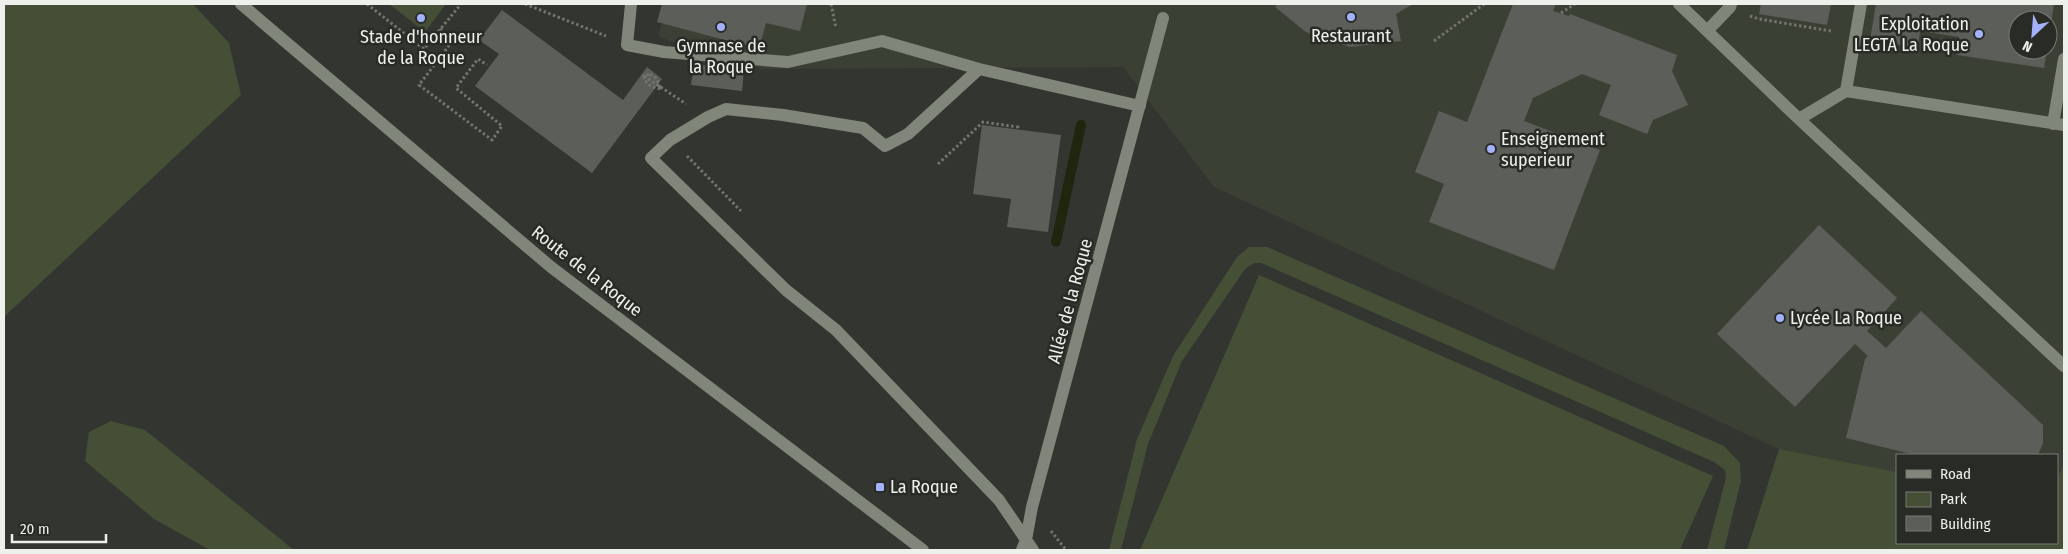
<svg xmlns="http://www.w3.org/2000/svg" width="2068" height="554" viewBox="0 0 2068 554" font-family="'Fira Sans Condensed',sans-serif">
<rect width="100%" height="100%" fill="#333530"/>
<path fill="#3b4035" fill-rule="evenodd" d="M 666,4 L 2064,4 L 2064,463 L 2057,479 L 2057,455 L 1897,455 L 1897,472 L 1779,449 L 1214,187 L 1123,67 L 762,69 L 658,37 ZM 2018,20 L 2048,20 L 2048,50 L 2018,50 Z"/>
<path fill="#454f35" d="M 4,4 L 193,4 L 229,43 L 241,95 L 4,317 Z
M 389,4 L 446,4 L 425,32 Z
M 1249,247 L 1267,247 L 1724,446 L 1740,463 L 1741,481 L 1724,550 L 1707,550 L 1726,478 L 1725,470 L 1714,462 L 1261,263 L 1254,263 L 1245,269 L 1182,361 L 1148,444 L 1121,550 L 1109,550 L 1137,439 L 1173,356 L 1237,257 Z
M 1259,275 L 1713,476 L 1680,550 L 1140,550 Z
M 111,421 L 145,430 L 294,550 L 210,550 L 154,519 L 85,461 L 89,432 Z
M 1779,449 L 1897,472 L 1897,543 L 2057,543 L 2057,479 L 2064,463 L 2064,550 L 1747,550 Z"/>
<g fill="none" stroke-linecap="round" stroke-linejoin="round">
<path stroke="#1e270e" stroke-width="10" d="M 1056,242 L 1081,125"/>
</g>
<path fill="#5c5e59" d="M 662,4 L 807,4 L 800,31 L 766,23 L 759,49 L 657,22 Z
M 1278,4 L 1413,4 L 1396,14 L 1401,41 L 1350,47 L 1306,32 L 1275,7 Z
M 1513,4 L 1556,4 L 1553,11 L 1569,16 L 1570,14 L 1677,55 L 1672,71 L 1688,105 L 1653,120 L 1647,134 L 1599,115 L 1611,85 L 1582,74 L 1533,98 L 1524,121 L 1600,150 L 1554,270 L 1429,222 L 1444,184 L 1415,172 L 1439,111 L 1467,122 Z
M 1761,4 L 1831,4 L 1827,25 L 1759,14 Z
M 1876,4 L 2054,4 L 2049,37 L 2048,20 L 2018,20 L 2018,50 L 2047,50 L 2044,68 L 1957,55 L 1959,37 L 1920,31 L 1918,48 L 1870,40 Z
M 502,10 L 623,100 L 647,67 L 662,79 L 592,173 L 475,86 L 499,54 L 479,40 Z
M 694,64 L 744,70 L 742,91 L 691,85 Z
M 982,125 L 1061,135 L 1048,232 L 1007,227 L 1011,199 L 973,194 Z
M 1819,225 L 1897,298 L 1867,331 L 1886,348 L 1921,311 L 2043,425 L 2043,443 L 2038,455 L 1915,455 L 1846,438 L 1865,359 L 1868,356 L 1855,344 L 1795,407 L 1717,334 Z"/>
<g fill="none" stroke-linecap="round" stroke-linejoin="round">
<path stroke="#72746f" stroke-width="3" stroke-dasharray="2.5 2.5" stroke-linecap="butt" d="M 367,4 L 424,49 L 461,4
M 525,4 L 606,36
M 831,4 L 836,28
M 1561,13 L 1575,4
M 1750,16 L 1759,19 L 1831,31
M 440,29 L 454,39 L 419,85 L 492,140 L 502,126 L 456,88 L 478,59 L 487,65
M 1434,41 L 1484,4
M 650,74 L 656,78 L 661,89 C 652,87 646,86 644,76 Z
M 644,76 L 686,104
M 687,156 L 741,211
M 938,164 L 983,122 L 1018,127 L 1017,130
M 1051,531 L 1066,550"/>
<path stroke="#81867a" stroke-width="12" d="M 241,4 L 551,267 L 923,550
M 631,4 L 627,45 L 664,52 L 788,62 L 882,41 L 979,69
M 1679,4 L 1799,119 L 2064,366
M 1708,30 L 1730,7 L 1731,4
M 1846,91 L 1861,4
M 1799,119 L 1846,91 L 2064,125
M 2053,124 L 2064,59
M 1022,550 L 1026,540 L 1032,507 L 1163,18
M 1033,550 L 999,500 L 836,330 L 786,290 L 651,158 L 670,140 L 708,117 L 726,109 L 783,115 L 863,128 L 885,146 L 908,134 L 979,69 L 1140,106"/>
</g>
<g fill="#a4b2fc" stroke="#292b26" stroke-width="2">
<circle cx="1351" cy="17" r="5"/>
<circle cx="421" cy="18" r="5"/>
<circle cx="721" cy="27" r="5"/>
<circle cx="1979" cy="34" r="5"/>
<circle cx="1491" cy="149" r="5"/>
<circle cx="1780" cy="318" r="5"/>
<rect x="875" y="482" width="10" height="10" rx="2.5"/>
</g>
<g text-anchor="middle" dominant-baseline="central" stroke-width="5" stroke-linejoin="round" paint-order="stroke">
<g font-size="18" fill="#eef0ec" stroke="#292b26">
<text x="1969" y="24" text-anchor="end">Exploitation<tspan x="1969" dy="21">LEGTA La Roque</tspan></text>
<text x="1351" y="36">Restaurant</text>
<text x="421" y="37">Stade d'honneur<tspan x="421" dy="21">de la Roque</tspan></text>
<text x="721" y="46">Gymnase de<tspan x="721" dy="21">la Roque</tspan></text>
<text x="1501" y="139" text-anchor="start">Enseignement<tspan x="1501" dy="21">superieur</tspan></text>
<text x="1790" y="318" text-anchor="start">Lycée La Roque</text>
<text x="890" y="487" text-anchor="start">La Roque</text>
</g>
<g font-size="18" fill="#eef0ec" stroke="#292b26">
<text transform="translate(587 271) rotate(38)">Route de la Roque</text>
<text transform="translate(1070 301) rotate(-75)">Allée de la Roque</text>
</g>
</g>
<rect width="2068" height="554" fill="none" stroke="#eef0ec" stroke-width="10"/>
<rect x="1896" y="454" width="162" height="90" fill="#292b26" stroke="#787a75"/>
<rect x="1906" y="470" width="25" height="8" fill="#81867a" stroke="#787a75"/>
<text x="1940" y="479" font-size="15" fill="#eef0ec">Road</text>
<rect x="1906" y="492" width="25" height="15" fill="#454f35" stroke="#787a75"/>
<text x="1940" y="504" font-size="15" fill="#eef0ec">Park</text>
<rect x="1906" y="516" width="25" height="15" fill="#5c5e59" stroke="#787a75"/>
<text x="1940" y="529" font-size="15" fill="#eef0ec">Building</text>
<g transform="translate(2033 35) rotate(206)"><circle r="24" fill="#292b26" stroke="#787a75"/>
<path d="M0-4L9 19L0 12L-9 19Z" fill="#a4b2fc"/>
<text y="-8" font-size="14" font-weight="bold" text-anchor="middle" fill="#eef0ec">N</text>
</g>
<path d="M12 534v8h94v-8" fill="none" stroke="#eef0ec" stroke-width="2.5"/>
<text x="20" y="534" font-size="15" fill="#eef0ec" stroke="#292b26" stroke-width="4" paint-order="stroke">20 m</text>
</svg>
